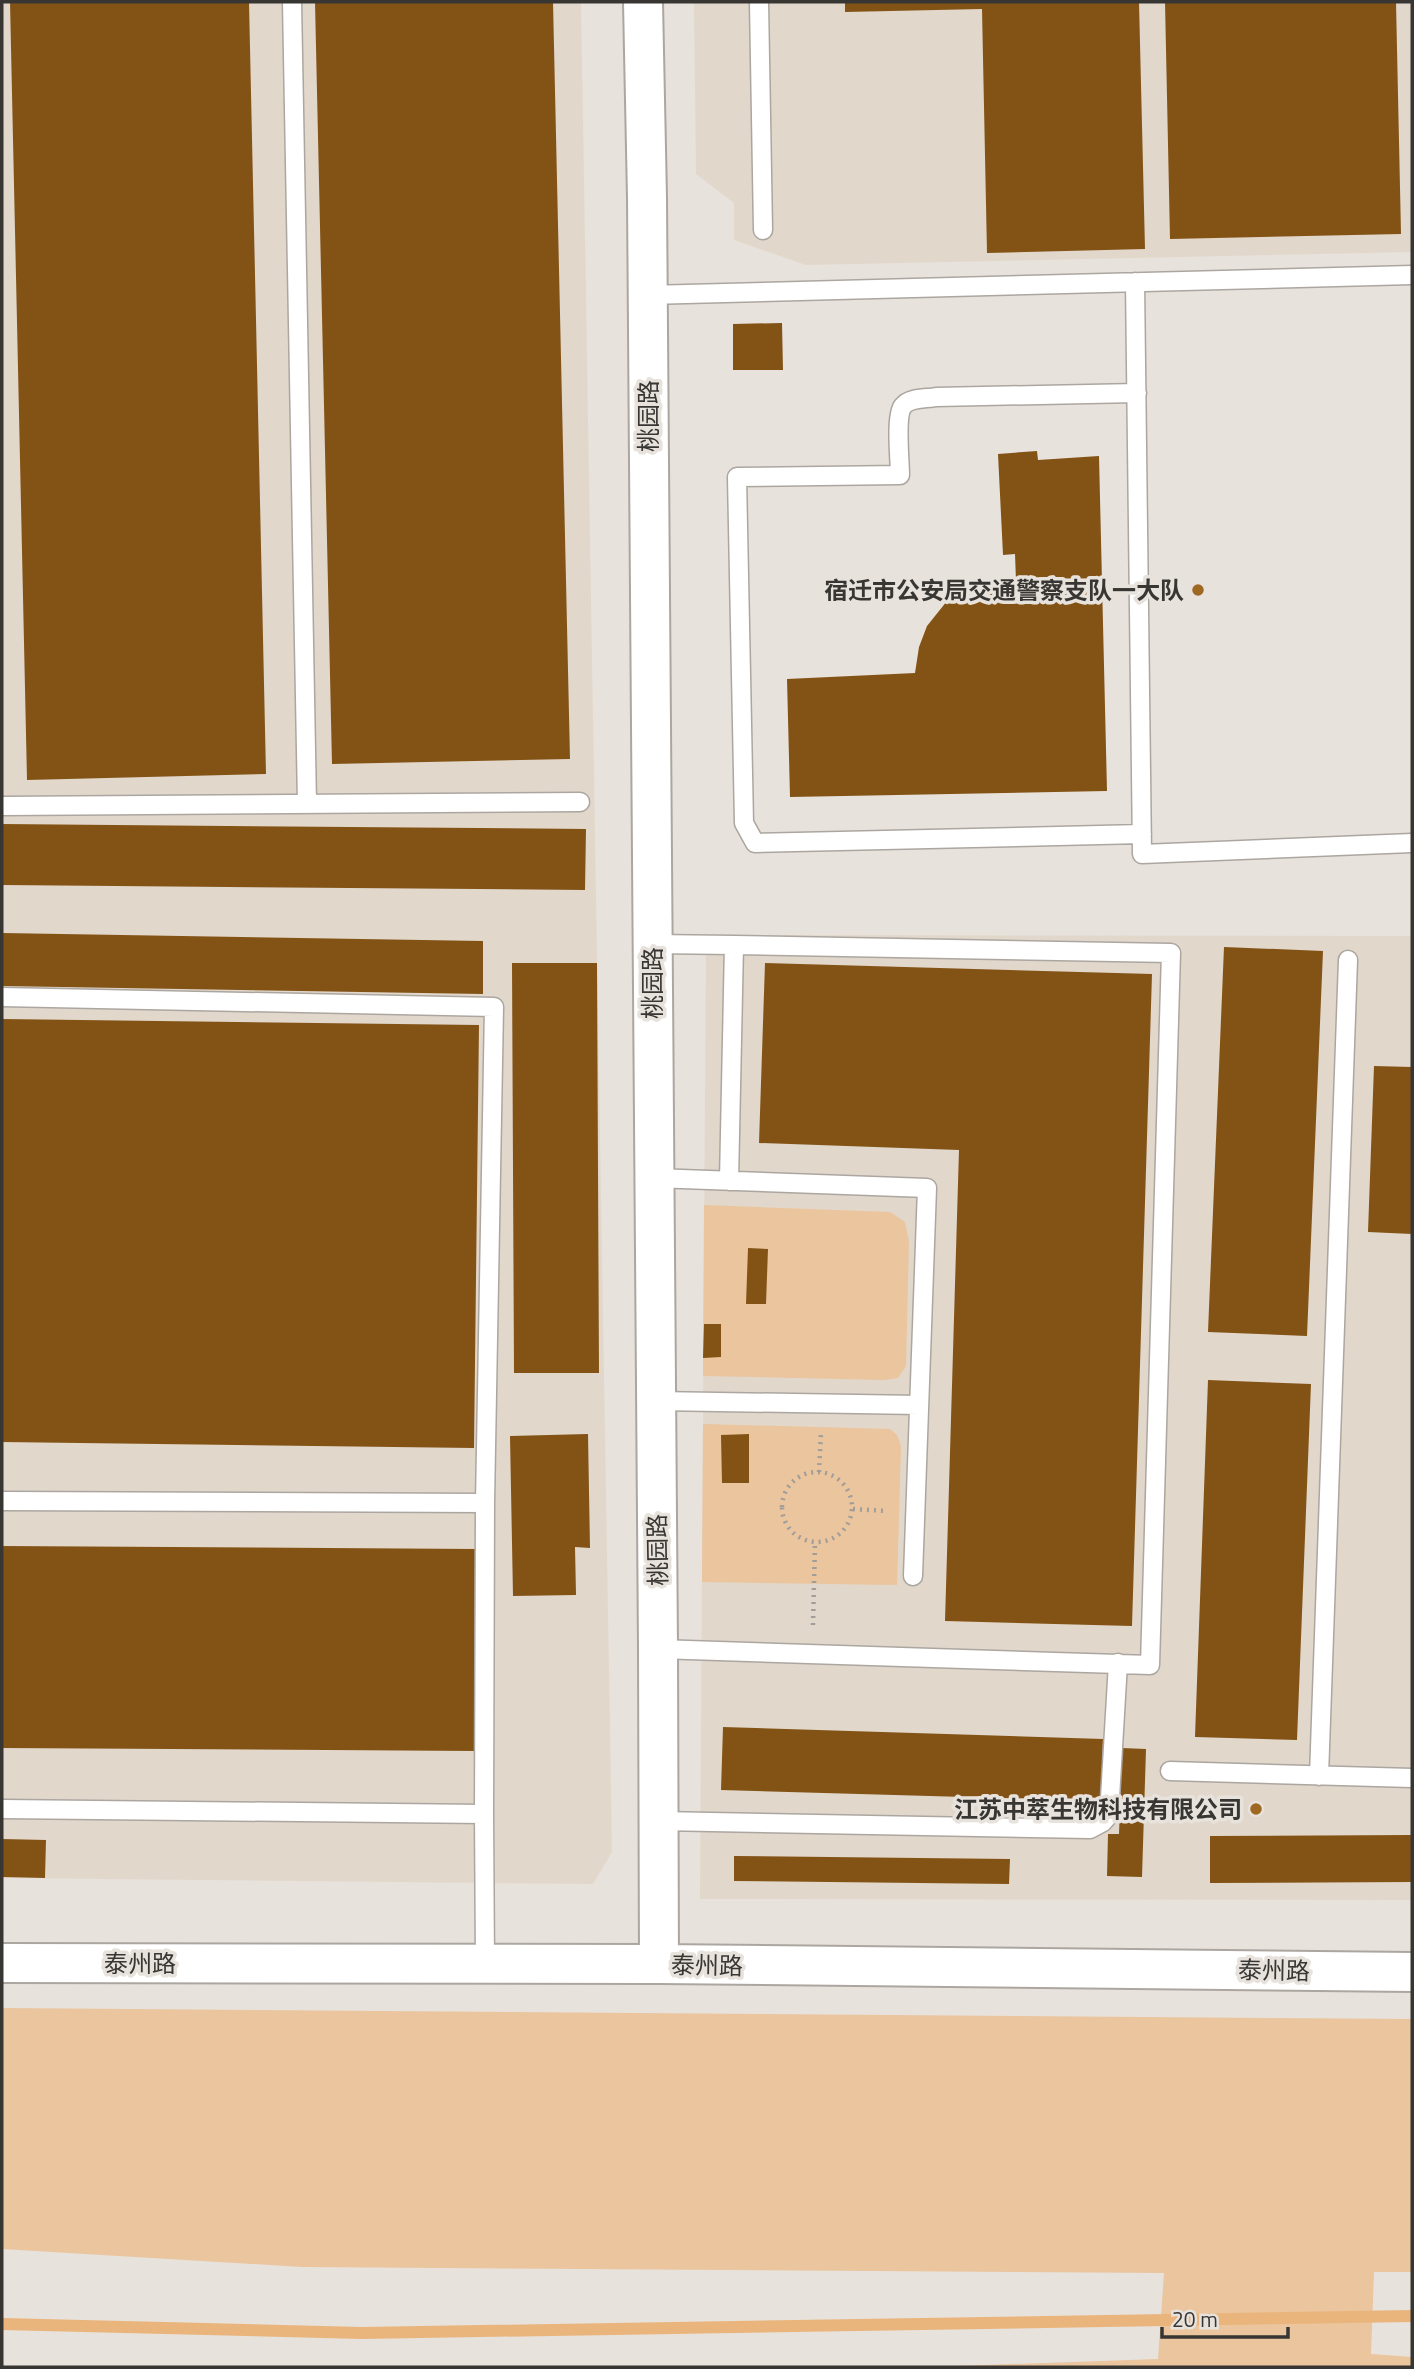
<svg xmlns="http://www.w3.org/2000/svg" width="1414" height="2369" viewBox="0 0 1414 2369" font-family="'Titillium Web','Noto Sans SC',sans-serif">
<rect width="100%" height="100%" fill="#e8e2dc"/>
<path fill="#e2d7cb" d="M 2,2 L 581,2 L 612,1852 L 593,1884 L 2,1878 Z
M 694,2 L 1412,2 L 1412,252 L 806,265 L 734,240 L 734,203 L 696,174 Z
M 706,935 L 1412,936 L 1412,1900 L 700,1899 Z"/>
<path fill="#eac59e" d="M 704,1205 L 890,1212 L 905,1222 L 909,1242 L 906,1366 L 898,1378 L 884,1380 L 703,1376 Z
M 703,1424 L 890,1429 L 897,1435 L 901,1446 L 897,1585 L 702,1582 Z
M 2,2008 L 1412,2019 L 1412,2272 L 1374,2272 L 1371,2354 L 1412,2357 L 1412,2367 L 927,2367 L 1158,2359 L 1164,2273 L 302,2267 L 2,2249 Z"/>
<g fill="none" stroke-linecap="round" stroke-linejoin="round">
<path stroke="#eab57c" stroke-width="12" d="M 2,2324 L 362,2333 L 1412,2316"/>
</g>
<path fill="#835316" d="M 10,2 L 249,2 L 266,774 L 27,780 Z
M 315,2 L 553,2 L 570,759 L 332,764 Z
M 845,2 L 1139,2 L 1145,249 L 987,253 L 982,9 L 845,12 Z
M 1165,2 L 1396,2 L 1401,234 L 1170,239 Z
M 782,323 L 783,370 L 733,370 L 733,324 Z
M 1037,451 L 1038,460 L 1099,456 L 1107,791 L 790,797 L 787,679 L 915,673 L 919,647 L 927,626 L 947,601 L 976,584 L 1016,581 L 1015,554 L 1003,555 L 998,454 Z
M 2,824 L 586,829 L 585,890 L 2,885 Z
M 2,933 L 483,941 L 483,994 L 2,986 Z
M 1224,947 L 1323,951 L 1307,1336 L 1208,1332 Z
M 512,963 L 597,963 L 599,1373 L 514,1373 Z
M 765,963 L 1152,974 L 1132,1626 L 945,1621 L 959,1150 L 759,1143 Z
M 2,1019 L 479,1025 L 474,1448 L 2,1442 Z
M 1374,1066 L 1412,1067 L 1412,1234 L 1368,1232 Z
M 748,1248 L 768,1249 L 766,1304 L 746,1304 Z
M 704,1324 L 721,1324 L 721,1357 L 703,1358 Z
M 1208,1380 L 1311,1384 L 1297,1740 L 1195,1737 Z
M 588,1434 L 590,1548 L 575,1547 L 576,1595 L 513,1596 L 510,1436 Z
M 749,1434 L 749,1483 L 722,1483 L 721,1435 Z
M 2,1546 L 475,1549 L 474,1751 L 2,1748 Z
M 723,1727 L 1103,1739 L 1101,1801 L 721,1790 Z
M 1122,1748 L 1146,1749 L 1142,1877 L 1107,1876 L 1108,1834 L 1119,1834 Z
M 1412,1835 L 1412,1882 L 1210,1883 L 1210,1836 Z
M 2,1839 L 46,1840 L 45,1878 L 2,1877 Z
M 734,1856 L 1010,1859 L 1009,1884 L 734,1881 Z"/>
<g fill="none" stroke-linecap="round" stroke-linejoin="round">
<g stroke="#aca6a0" stroke-width="21">
<path id="lane" d="M 292,2 L 307,804
M 759,2 L 763,230
M 1135,282 L 1142,854 L 1412,843
M 647,295 L 1412,275
M 1137,393 L 936,397 C 926,399 910,397 903,406 C 895,416 900,461 900,475 L 737,477 L 744,823 L 755,843 L 1142,834
M 2,806 L 580,802
M 652,944 L 734,945
M 2,997 L 494,1007 L 485,1503
M 654,1178 L 927,1188 L 913,1576
M 656,1401 L 919,1405
M 2,1501 L 485,1503 L 484,1814
M 658,1649 L 1150,1665 L 1171,953 L 734,945 L 729,1181
M 1170,1771 L 1412,1778
M 1319,1776 L 1348,960
M 2,1809 L 484,1814 L 485,1964
M 659,1821 L 1090,1829 L 1103,1822 L 1109,1815 L 1118,1663"/>
</g>
<g stroke="#aca6a0" stroke-width="42">
<path id="secondary" d="M 643,2 L 647,198 L 658,1649 L 659,1964
M 2,1963 L 659,1964 L 1412,1972"/>
</g>
<path stroke="#a19d98" stroke-width="4.5" stroke-dasharray="2 5" stroke-linecap="butt" d="M782 1507a35 35 0 1 1 70 0a35 35 0 1 1-70 0Z
M 819,1472 L 821,1433
M 853,1509 L 887,1511
M 813,1625 L 815,1543"/>
<use href="#lane" stroke="#fff" stroke-width="18"/>
<use href="#secondary" stroke="#fff" stroke-width="38"/>
</g>
<g fill="#9e6722" stroke="#e8e2dc" stroke-width="2.5">
<circle cx="1198" cy="590" r="7"/>
<circle cx="1256" cy="1809" r="7"/>
</g>
<g text-anchor="middle" dominant-baseline="central" stroke-width="7" stroke-linejoin="round" paint-order="stroke">
<g font-size="24" fill="#383633" stroke="#e8e2dc">
<text transform="translate(648 416) rotate(-90)">桃园路</text>
<text transform="translate(652 983) rotate(-90)">桃园路</text>
<text transform="translate(657 1550) rotate(-91)">桃园路</text>
<text x="140" y="1963">泰州路</text>
<text transform="translate(707 1965) rotate(1)">泰州路</text>
<text transform="translate(1274 1970) rotate(1)">泰州路</text>
</g>
<g font-size="24" font-weight="bold" fill="#383633" stroke="#e8e2dc" text-anchor="end">
<text x="1184" y="590">宿迁市公安局交通警察支队一大队</text>
<text x="1242" y="1809">江苏中萃生物科技有限公司</text>
</g>
</g>
<rect width="1414" height="2369" fill="none" stroke="#383633" stroke-width="7"/>
<path d="M1162 2327v10h126v-10" fill="none" stroke="#383633" stroke-width="3.5"/>
<text x="1172" y="2327" font-size="21" fill="#383633" stroke="#e8e2dc" stroke-width="5" paint-order="stroke">20 m</text>
</svg>
